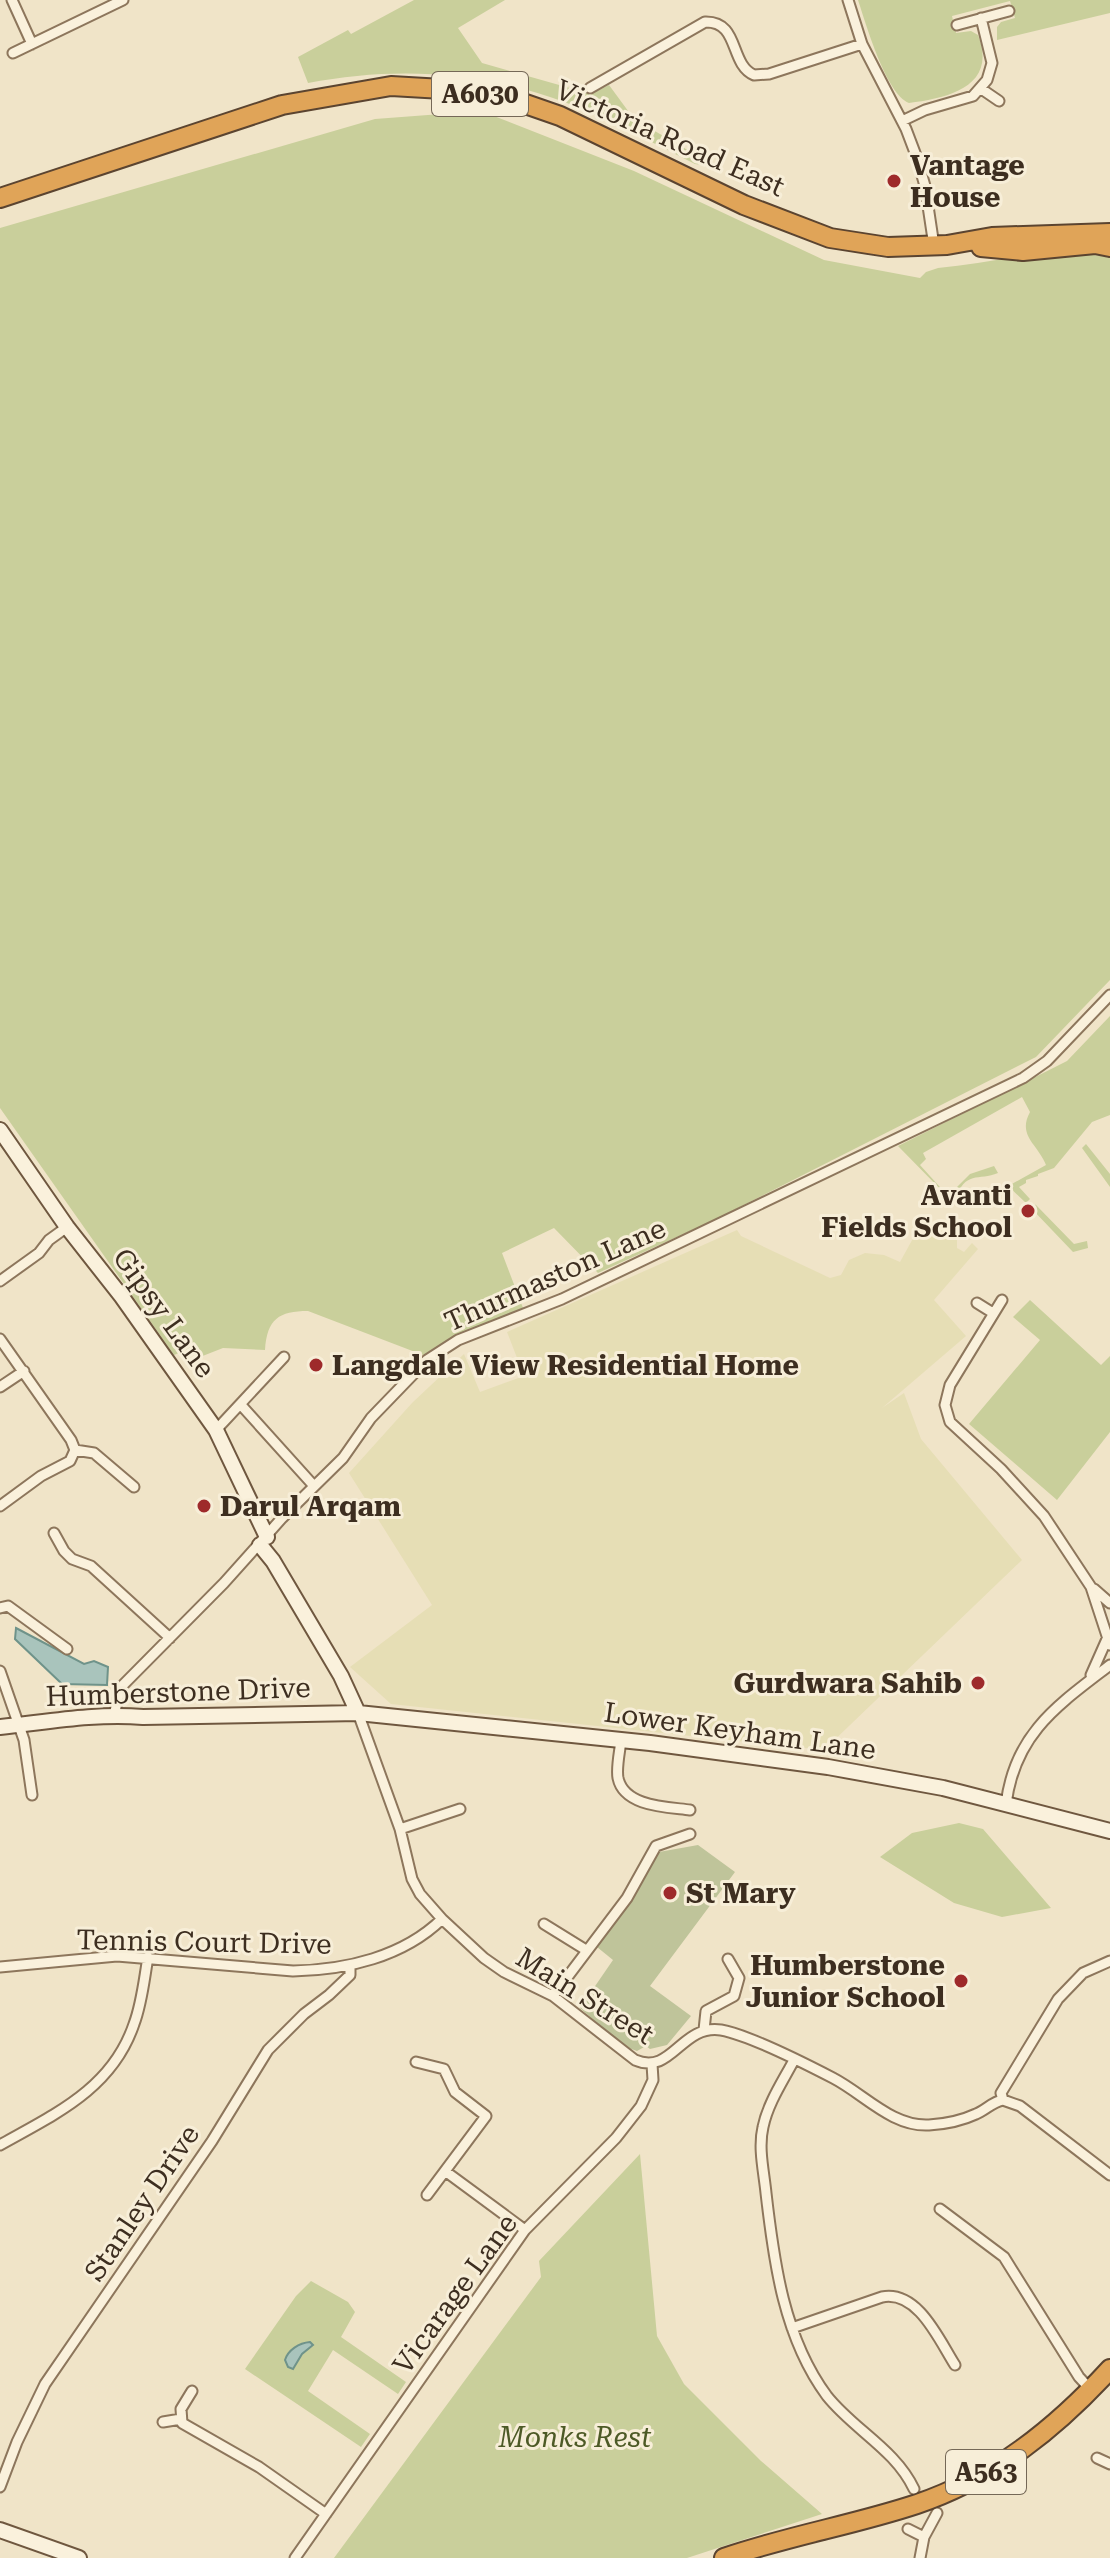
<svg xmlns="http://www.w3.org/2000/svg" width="1110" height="2558" viewBox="0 0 1110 2558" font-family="'Roboto Serif',serif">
<rect width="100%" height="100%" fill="#f0e4c8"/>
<path fill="#e6deb5" d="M 922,1222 L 957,1239 L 957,1248 L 964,1252 L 972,1243 L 978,1249 L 934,1300 L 966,1336 L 882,1408 L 904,1393 L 921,1439 L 1022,1560 L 824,1750 L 391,1704 L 350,1667 L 432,1605 L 349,1473 L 412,1403 L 464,1354 L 480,1392 L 524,1376 L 507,1332 L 737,1230 L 741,1236 L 830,1278 L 841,1275 L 849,1260 L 865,1253 L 884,1255 L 900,1262 Z"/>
<path fill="#c9cf9b" d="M 414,0 L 505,0 L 458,28 L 482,63 L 591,94 L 609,85 L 634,119 L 717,167 L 695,164 C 653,143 611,120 567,103 C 482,71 397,66 308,83 L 298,57 L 348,30 L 351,34 Z
M 858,0 L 1110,0 L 1110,13 L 997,40 L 997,27 L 1001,22 L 1015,18 L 1010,1 L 952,16 L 956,33 L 971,31 L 978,35 C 998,86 949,98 909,103 C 886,94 866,24 858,0 Z
M 481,111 L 634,171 L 824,260 L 920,278 L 926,272 L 938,268 C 994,263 1055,245 1110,258 L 1110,980 L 1036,1057 L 714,1220 L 598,1273 L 554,1228 L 502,1253 L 523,1308 L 456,1335 L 423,1355 L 308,1311 C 279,1311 267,1319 265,1350 L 223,1348 L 200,1357 L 191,1348 L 174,1355 L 0,1108 L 0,228 L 375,119 Z
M 1110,1016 L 1110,1115 L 1092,1122 L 1054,1168 L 1038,1174 L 1038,1176 L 1026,1180 L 1026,1183 L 1019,1187 L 1030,1199 L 1026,1203 L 1005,1183 L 1007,1181 L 1010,1185 L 1046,1165 C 1038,1144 1017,1136 1030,1112 L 1022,1097 L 923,1153 L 926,1159 L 920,1165 L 948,1196 L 970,1174 L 994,1166 L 998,1173 C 979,1181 964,1170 956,1200 L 950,1199 L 898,1146 L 1067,1061 Z
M 1086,1144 L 1110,1174 L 1110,1187 L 1082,1148 Z
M 1032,1203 L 1036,1205 L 1074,1244 L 1087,1241 L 1088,1248 L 1073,1252 L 1031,1208 Z
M 1030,1300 L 1101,1365 L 1110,1356 L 1110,1432 L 1057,1500 L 969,1424 L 1040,1340 L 1013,1317 Z
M 959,1823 L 983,1829 L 1051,1908 L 1002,1917 L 954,1903 L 880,1857 L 912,1833 Z
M 640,2154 L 657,2336 L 684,2384 L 761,2461 L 822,2514 L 687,2558 L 334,2558 L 541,2277 L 539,2261 Z
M 311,2281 L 348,2302 L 355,2312 L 341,2337 L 406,2382 L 398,2394 L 333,2350 L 308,2391 L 370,2434 L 361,2447 L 245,2369 L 296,2296 Z"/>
<path fill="#bfc49a" d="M 698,1845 L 735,1872 L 650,1986 L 691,2016 L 667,2045 L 650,2049 L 646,2046 L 637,2051 L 623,2046 L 580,2008 L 613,1960 L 597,1947 L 635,1894 L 659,1852 Z"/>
<path fill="#a9c4bc" stroke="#6f938a" stroke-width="2" d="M 16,1628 L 84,1664 L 94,1661 L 108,1667 L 107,1685 L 62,1684 L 15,1639 Z
M 310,2342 L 313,2345 L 302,2354 L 293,2369 L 288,2367 L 285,2360 C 288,2350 299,2343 310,2342 Z"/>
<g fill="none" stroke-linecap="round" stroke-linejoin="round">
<g stroke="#8d765c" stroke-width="13">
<path id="street" d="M 12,0 L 32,44
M 848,0 L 862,44 L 906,129 L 917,158 L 925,186 L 934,246
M 957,25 L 1009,11
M 13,53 L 123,0
M 590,88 L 705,22 C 740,21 729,64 754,75 L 769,74 L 862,44
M 980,88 L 999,101
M 902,121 L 925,110 L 973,96 L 987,80 L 992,63 L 981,18
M 0,1281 L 39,1253 L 49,1240 L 67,1227
M 1002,1300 L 950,1385 L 945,1405 L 950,1422 L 1001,1469 L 1044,1516 L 1091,1587 L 1110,1645
M 977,1303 L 993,1313
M 0,1339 L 71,1440 L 75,1450
M 0,1387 L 24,1371
M 241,1405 L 314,1486
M 216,1430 L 284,1357
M 0,1506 L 41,1476 L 70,1461 L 75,1450 L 94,1453 L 134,1487
M 54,1533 L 64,1551 L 72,1559 L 91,1566 L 170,1638
M 1094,1589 L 1110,1603
M 0,1608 L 8,1606 L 67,1649
M 0,1671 L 24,1740 L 32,1795
M 1091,1675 L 1107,1639
M 358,1713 L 400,1829 L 412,1879 L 420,1894 L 442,1919 L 484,1958 L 504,1972 L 553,1996 L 635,2060 C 672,2076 681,2024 721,2030 C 749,2035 806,2064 833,2078 C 864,2094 892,2127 929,2125 C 946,2124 961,2121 976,2114 C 986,2110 992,2102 1003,2100
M 114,1715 L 121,1687 L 224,1583 L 282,1518 L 343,1458 L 371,1418 L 427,1360 L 458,1340 L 562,1299 L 1023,1078 L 1047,1061 L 1110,995
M 621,1740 C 620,1751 616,1767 618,1778 C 624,1807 668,1807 690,1810
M 1006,1804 C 1015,1733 1058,1705 1110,1665
M 400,1829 L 460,1809
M 544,1924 L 586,1950
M 0,1967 L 117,1956 L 293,1971 C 346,1970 403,1957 442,1919
M 553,1996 L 627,1898 L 656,1846 L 690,1834
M 704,2030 L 706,2011 L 734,1996 L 739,1978 L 728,1959
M 794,2060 C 783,2081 768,2103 763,2127 C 758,2148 764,2172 766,2193 C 774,2263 784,2338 827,2396 C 854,2430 895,2449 914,2489
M 416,2062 L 444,2069 L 455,2092 L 486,2116 L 427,2195
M 1003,2100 L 1001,2093 L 1058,1999 L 1083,1973 L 1110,1961
M 1003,2100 L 1020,2106 L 1110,2175
M 0,2145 C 55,2114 112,2089 134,2024 C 142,2003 144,1980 148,1957
M 445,2171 L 525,2230
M 940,2209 L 1004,2257 L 1079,2377 L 1091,2390
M 792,2328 L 882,2297 C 918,2290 939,2340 955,2365
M 192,2391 L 181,2409 L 182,2423 L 259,2467 L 326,2514
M 163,2422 L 181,2419
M 1097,2458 L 1110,2464
M 0,2487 L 17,2442 L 45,2384 L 212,2141 L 268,2050 L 304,2014 L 329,1995 L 350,1975 L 350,1967
M 908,2529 L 924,2537
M 295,2558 L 525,2230 L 616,2138 L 641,2106 L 653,2080 L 652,2064
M 920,2558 L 924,2537 L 937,2513"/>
</g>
<g stroke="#6f573f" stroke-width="18">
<path id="secondary" d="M 0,1130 L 67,1227 L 122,1297 L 216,1430 L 267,1537
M 260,1545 L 273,1561 L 341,1676 L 358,1713
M 0,1727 C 48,1722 94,1713 143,1717 L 358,1713 L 650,1743 L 828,1767 L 943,1788 L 1110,1831
M 0,2530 L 79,2558"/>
</g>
<g stroke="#5b4430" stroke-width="22">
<path id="highway" d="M 0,198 L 282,105 L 391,86 L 460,90 L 514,100 L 560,116 L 744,205 L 830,238 L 888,247 L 947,245 L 992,237 L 1110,233
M 981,247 L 1023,251 L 1095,244 L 1110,247
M 724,2558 C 787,2536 854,2525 917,2504 C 994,2478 1056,2428 1110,2369"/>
</g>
<use href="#street" stroke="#faf1dc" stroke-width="9"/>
<use href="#secondary" stroke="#faf1dc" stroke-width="14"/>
<use href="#highway" stroke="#e0a458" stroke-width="18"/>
</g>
<g fill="#9e2a2b" stroke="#f7eed8" stroke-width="3">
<circle cx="894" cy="181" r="8"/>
<circle cx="1028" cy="1211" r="8"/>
<circle cx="316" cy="1365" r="8"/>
<circle cx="204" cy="1506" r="8"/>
<circle cx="978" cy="1683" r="8"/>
<circle cx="670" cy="1893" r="8"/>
<circle cx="961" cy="1981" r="8"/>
</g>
<g text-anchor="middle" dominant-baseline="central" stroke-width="6" stroke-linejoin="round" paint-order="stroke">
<g fill="#f7eed8" stroke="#756857" stroke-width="2">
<rect x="432" y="72" width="96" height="44" rx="6"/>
<rect x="946" y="2450" width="80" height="44" rx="6"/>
</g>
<g font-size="26" font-weight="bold" fill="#3d2e20">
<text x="480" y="94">A6030</text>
<text x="986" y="2472">A563</text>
</g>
<g font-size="28" fill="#3d2e20" stroke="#f7eed8">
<text transform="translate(670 138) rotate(24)">Victoria Road East</text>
<text transform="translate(555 1275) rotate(-24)">Thurmaston Lane</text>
<text transform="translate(164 1313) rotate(54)">Gipsy Lane</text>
<text transform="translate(178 1692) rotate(-2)">Humberstone Drive</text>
<text transform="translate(740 1731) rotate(8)">Lower Keyham Lane</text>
<text transform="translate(204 1942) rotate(1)">Tennis Court Drive</text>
<text transform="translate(585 1996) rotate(32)">Main Street</text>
<text transform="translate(142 2203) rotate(-56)">Stanley Drive</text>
<text transform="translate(455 2294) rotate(-54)">Vicarage Lane</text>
</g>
<g font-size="28" font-weight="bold" fill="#3d2e20" stroke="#f7eed8" text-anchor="start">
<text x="910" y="165">Vantage<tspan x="910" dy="32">House</tspan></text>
<text x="1012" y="1195" text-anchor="end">Avanti<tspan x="1012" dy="32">Fields School</tspan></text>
<text x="332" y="1365">Langdale View Residential Home</text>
<text x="220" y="1506">Darul Arqam</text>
<text x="962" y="1683" text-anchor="end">Gurdwara Sahib</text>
<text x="686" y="1893">St Mary</text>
<text x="945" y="1965" text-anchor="end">Humberstone<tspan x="945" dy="32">Junior School</tspan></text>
</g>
<g font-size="28" font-style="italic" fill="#4d5a26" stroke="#f7eed8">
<text x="575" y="2437">Monks Rest</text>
</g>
</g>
</svg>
